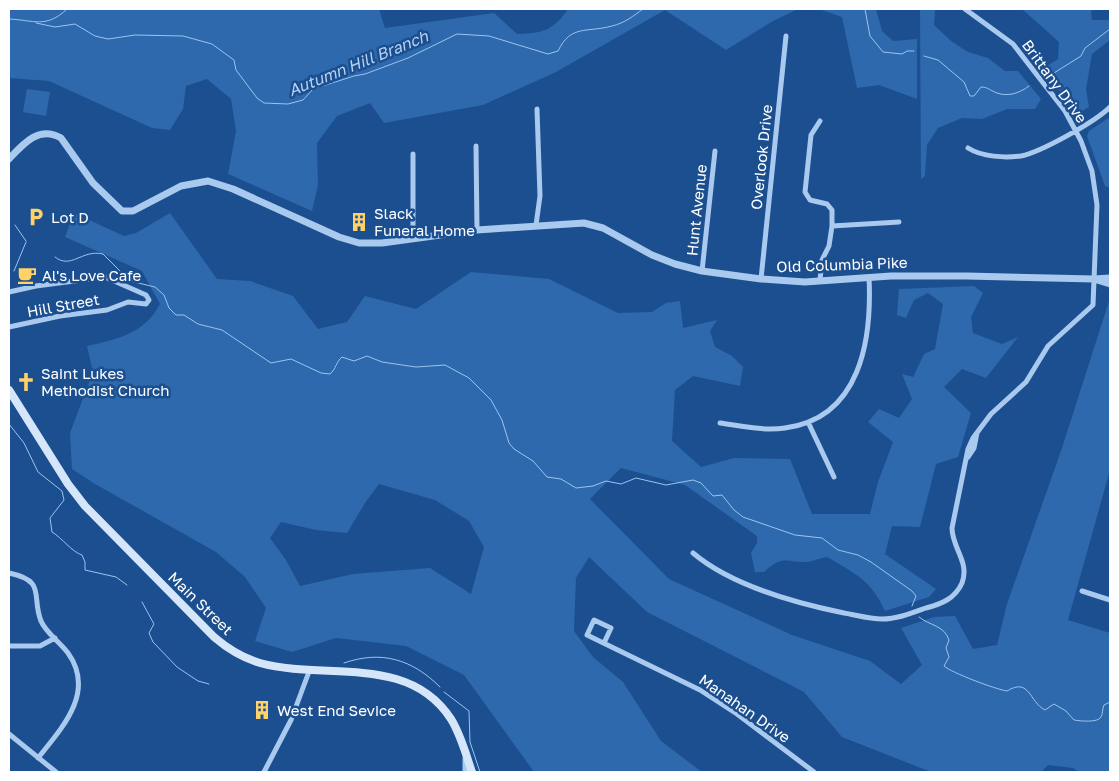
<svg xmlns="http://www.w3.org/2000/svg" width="1119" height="781" viewBox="0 0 1119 781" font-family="'Golos Text',sans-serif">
<rect width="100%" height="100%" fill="#1b4f8f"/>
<path fill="#2e69ad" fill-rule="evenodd" d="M 9,9 L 379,9 L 385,28 L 494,13 L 517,34 C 543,33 553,31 568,9 L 798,9 L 773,21 L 726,50 L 665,10 L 556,72 L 483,105 L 384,123 L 370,103 L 337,116 L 317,143 L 318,185 L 312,211 L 228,174 L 236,131 L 231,99 L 207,79 L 186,86 L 183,109 L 170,130 L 152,128 L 49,81 L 9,78 Z
M 819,9 L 876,9 L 882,31 L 893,41 L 917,39 L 917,99 L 879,85 L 857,88 L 842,17 Z
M 920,9 L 935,9 L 934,25 L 951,41 L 968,52 L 988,58 L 1005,71 L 1018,71 L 1041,99 L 1035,109 L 1007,109 L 982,119 L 962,118 L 938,128 L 927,145 L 925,176 L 921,179 Z
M 1022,9 L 1096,9 L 1091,11 L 1092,20 L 1110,20 L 1110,40 L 1092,54 L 1086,89 L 1089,107 L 1077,114 L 1045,72 L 1047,66 L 1058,59 L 1059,42 Z
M 27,89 L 50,92 L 46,116 L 23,112 Z
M 1110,117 L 1110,188 L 1105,186 L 1087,136 L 1089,131 Z
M 74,213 L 124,236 L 136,233 L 170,213 L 217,279 L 250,281 L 293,296 L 318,329 L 347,322 L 365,296 L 416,309 L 471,272 L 549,279 L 618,313 L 652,312 L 666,303 L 680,301 L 683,328 L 717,320 L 710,331 L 715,347 L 732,356 L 743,367 L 740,386 L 693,376 L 675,390 L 672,441 L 701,467 L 734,458 L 790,459 L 812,514 L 870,514 L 878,482 L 893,442 L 868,422 L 879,409 L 899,418 L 912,399 L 902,374 L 913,377 L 924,354 L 935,349 L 943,304 L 928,293 L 914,300 L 906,318 L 897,315 L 899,289 L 974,286 L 983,293 L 971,317 L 973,333 L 1002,344 L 1018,337 L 986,378 L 962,369 L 944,387 L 971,413 L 958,457 L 936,464 L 920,527 L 892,526 L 885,554 L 936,589 L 929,597 L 885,611 C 871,580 856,574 827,557 C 821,558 813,561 807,562 C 788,563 783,554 764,572 L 755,572 L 751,553 L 757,543 L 757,536 L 685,485 L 621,468 L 590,499 L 669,579 L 792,635 L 870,661 L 901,684 L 922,665 L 901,628 L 934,617 L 955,616 L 973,649 L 997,645 L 1007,604 L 1062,448 L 1110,298 L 1110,470 L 1068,620 L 1110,633 L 1110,772 L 1079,772 L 1073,768 L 1048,765 L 1041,772 L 931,772 L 842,737 L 804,692 L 647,612 L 589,557 L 576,578 L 574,631 L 593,657 L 623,682 L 661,741 L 702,772 L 534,772 L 464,675 L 406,646 L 336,638 L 292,652 L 255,641 L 266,608 L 245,577 L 216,552 L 95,484 L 72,469 L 70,433 L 93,372 L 87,346 C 118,339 144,334 160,304 L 142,271 L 65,237 ZM 379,484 L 435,500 L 469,521 L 484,547 L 471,594 L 430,568 L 353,574 L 300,586 L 286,560 L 270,538 L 281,522 L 316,530 L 347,533 L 365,503 Z"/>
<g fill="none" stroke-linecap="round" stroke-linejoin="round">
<path stroke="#9cc4f0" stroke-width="1" d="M 865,9 L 870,36 L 883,52 L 902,54 L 907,51 L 914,51
M 9,19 C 34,20 46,29 67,9
M 36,23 L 55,27 L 75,24 L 95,36 L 108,39 L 135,35 L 183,36 L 212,44 L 234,60 L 236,70 L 257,98 L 264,103 L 288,104 L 303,100 L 313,89 L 354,76 L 365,74 L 408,58 L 457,34 L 489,36 L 548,54 L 558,51 C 571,24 587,33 612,26 C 625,23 633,16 643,9
M 924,56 L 938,60 L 964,82 L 970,96 L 974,96 L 981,87 C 988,87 991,91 997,93 C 1008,97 1020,93 1029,86
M 1054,73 L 1081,56 L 1085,48 L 1110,29
M 15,225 L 26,241
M 55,257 C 71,270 82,249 103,254 L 130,281 L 155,287 L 164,295 L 169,308 L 176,315 L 184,315 L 198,324 L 222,330 L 271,363 L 291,359 L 321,373 L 330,374 C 336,369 336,362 342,357 L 354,361 L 367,356 L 382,362 L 416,367 L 445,365 L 469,378 L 491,400 L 502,420 L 509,443 L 514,449 L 533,461 L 547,477 L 561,479 L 576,488 L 593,486 L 606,481 L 621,484 L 636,478 L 666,485 L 693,480 L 701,483 L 713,496 L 722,495 L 734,510 L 743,517 L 795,535 L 822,538 L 838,550 L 858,555 L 871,562 L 912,591 L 916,596 L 912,606
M 14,271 L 26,242
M 9,424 L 24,443 L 38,472 L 62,491 L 64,500 L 50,518 L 52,532 C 62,538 72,552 82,555 L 85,562 L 85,570 L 116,577 L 127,585
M 142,602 L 154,624 L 149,633 L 153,642 L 177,667 L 198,681 L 209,684
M 919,617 C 930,626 944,625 949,640 L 946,648 L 949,657 L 944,666 C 952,673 995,689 1007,691 C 1030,677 1029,702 1045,710 L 1054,704 L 1066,711 L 1074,720 C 1080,721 1098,723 1101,717 C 1103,714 1102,709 1104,705 L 1110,702
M 344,663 C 381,650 412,659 440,687
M 444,692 L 469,711 L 470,742 L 480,772"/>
<path stroke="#a9c9ee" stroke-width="5" d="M 820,121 L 811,135 L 805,192 L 810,200 L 827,204 L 832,210 L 832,226 L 829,246 L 822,260 L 820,280
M 476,146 L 477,230
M 968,148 C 982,157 1005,158 1021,156 C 1041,152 1095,122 1110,107
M 536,225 L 540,196 L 537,109
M 832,226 L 899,222
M 413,237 L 413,154
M 702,271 L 715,151
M 761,279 L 786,36
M 9,292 L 36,286 L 105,277 L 146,295 L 149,300 L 146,304 L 128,302 L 107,310 L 60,316 L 9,327
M 808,422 L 834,477
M 720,423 C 741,426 763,431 785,428 C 861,418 872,339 869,277
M 968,457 L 974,448 L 977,433
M 693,553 C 732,586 795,603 844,613 C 856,615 869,619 882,619 C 897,619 912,613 926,608 C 941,604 955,599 962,583 C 970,562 952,548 952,528 L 968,449 L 973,438 L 991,414 L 1026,382 L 1048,346 L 1093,305 L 1097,205 L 1092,171 L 1081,141 L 1065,111 L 1013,44 L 965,9
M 9,573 C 47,581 31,596 41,621 C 46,633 60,642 68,653 C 96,692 62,728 38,758
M 1082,591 L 1110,600
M 604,643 L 611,628 L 594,620 L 587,635 L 700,690 L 737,714 L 814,772
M 9,646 L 40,646 L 55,638
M 9,734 L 56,772
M 264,772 L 291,720 L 310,669"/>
<path stroke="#a9c9ee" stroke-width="7" d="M 9,159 C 23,144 39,125 61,138 L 93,183 L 122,211 L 133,211 L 181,186 L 208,181 L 233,189 L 339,237 L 359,243 L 382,243 L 477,230 L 584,223 L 603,228 L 652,255 L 675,264 L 702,271 L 761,279 L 805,282 L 891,276 L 967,276 L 1094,279
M 1110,278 L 1094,279 L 1110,284
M 466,759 L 466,772"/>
<path stroke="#d6e6fa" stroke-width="8" d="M 9,390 L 68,484 L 85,506 L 214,637 C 228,649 243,658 260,663 C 325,681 408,653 451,719 C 461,735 466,755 472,772"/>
</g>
<defs>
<g id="parking-bare" transform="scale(1.5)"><path d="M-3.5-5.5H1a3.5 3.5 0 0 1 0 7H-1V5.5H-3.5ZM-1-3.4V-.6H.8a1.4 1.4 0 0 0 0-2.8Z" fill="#ffd166" stroke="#1b4f8f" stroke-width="2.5" paint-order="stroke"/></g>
<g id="building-bare" transform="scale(1.5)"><path d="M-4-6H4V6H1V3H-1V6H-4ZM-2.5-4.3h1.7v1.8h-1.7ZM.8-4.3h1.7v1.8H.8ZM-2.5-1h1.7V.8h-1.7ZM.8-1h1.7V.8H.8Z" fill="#ffd166" stroke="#1b4f8f" stroke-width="2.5" paint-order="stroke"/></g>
<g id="cafe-bare" transform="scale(1.5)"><path d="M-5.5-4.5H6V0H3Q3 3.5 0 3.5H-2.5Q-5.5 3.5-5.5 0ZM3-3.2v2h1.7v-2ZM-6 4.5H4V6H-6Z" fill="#ffd166" stroke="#1b4f8f" stroke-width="2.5" paint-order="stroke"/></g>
<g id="church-bare" transform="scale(1.5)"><path d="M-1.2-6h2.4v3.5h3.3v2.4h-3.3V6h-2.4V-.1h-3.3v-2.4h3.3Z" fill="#ffd166" stroke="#1b4f8f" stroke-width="2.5" paint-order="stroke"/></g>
</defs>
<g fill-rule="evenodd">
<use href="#parking-bare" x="36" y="217"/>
<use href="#building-bare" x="359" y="222"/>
<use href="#cafe-bare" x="27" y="275"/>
<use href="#church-bare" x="26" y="382"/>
<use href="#building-bare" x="262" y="710"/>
</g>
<g text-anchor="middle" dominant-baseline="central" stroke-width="5" stroke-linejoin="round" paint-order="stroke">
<g font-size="15" fill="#fff" stroke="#1b4f8f">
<text transform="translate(1055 81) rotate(54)">Brittany Drive</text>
<text transform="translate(761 157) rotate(-84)">Overlook Drive</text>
<text transform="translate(696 210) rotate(-84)">Hunt Avenue</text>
<text transform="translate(842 264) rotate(-2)">Old Columbia Pike</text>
<text transform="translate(63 305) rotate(-10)">Hill Street</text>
<text transform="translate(201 603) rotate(44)">Main Street</text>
<text transform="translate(745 708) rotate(35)">Manahan Drive</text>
</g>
<g font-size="15" fill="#fff" stroke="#1b4f8f" text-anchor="start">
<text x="374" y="213">Slack<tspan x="374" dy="17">Funeral Home</tspan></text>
<text x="51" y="217">Lot D</text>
<text x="42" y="275">Al's Love Cafe</text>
<text x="41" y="373">Saint Lukes<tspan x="41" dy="17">Methodist Church</tspan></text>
<text x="277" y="710">West End Sevice</text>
</g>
<g font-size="16" font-style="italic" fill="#b5d3f5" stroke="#1b4f8f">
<text transform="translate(358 63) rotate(-22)">Autumn Hill Branch</text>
</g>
</g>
<rect width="1119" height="781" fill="none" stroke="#ffffff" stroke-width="20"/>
</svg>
